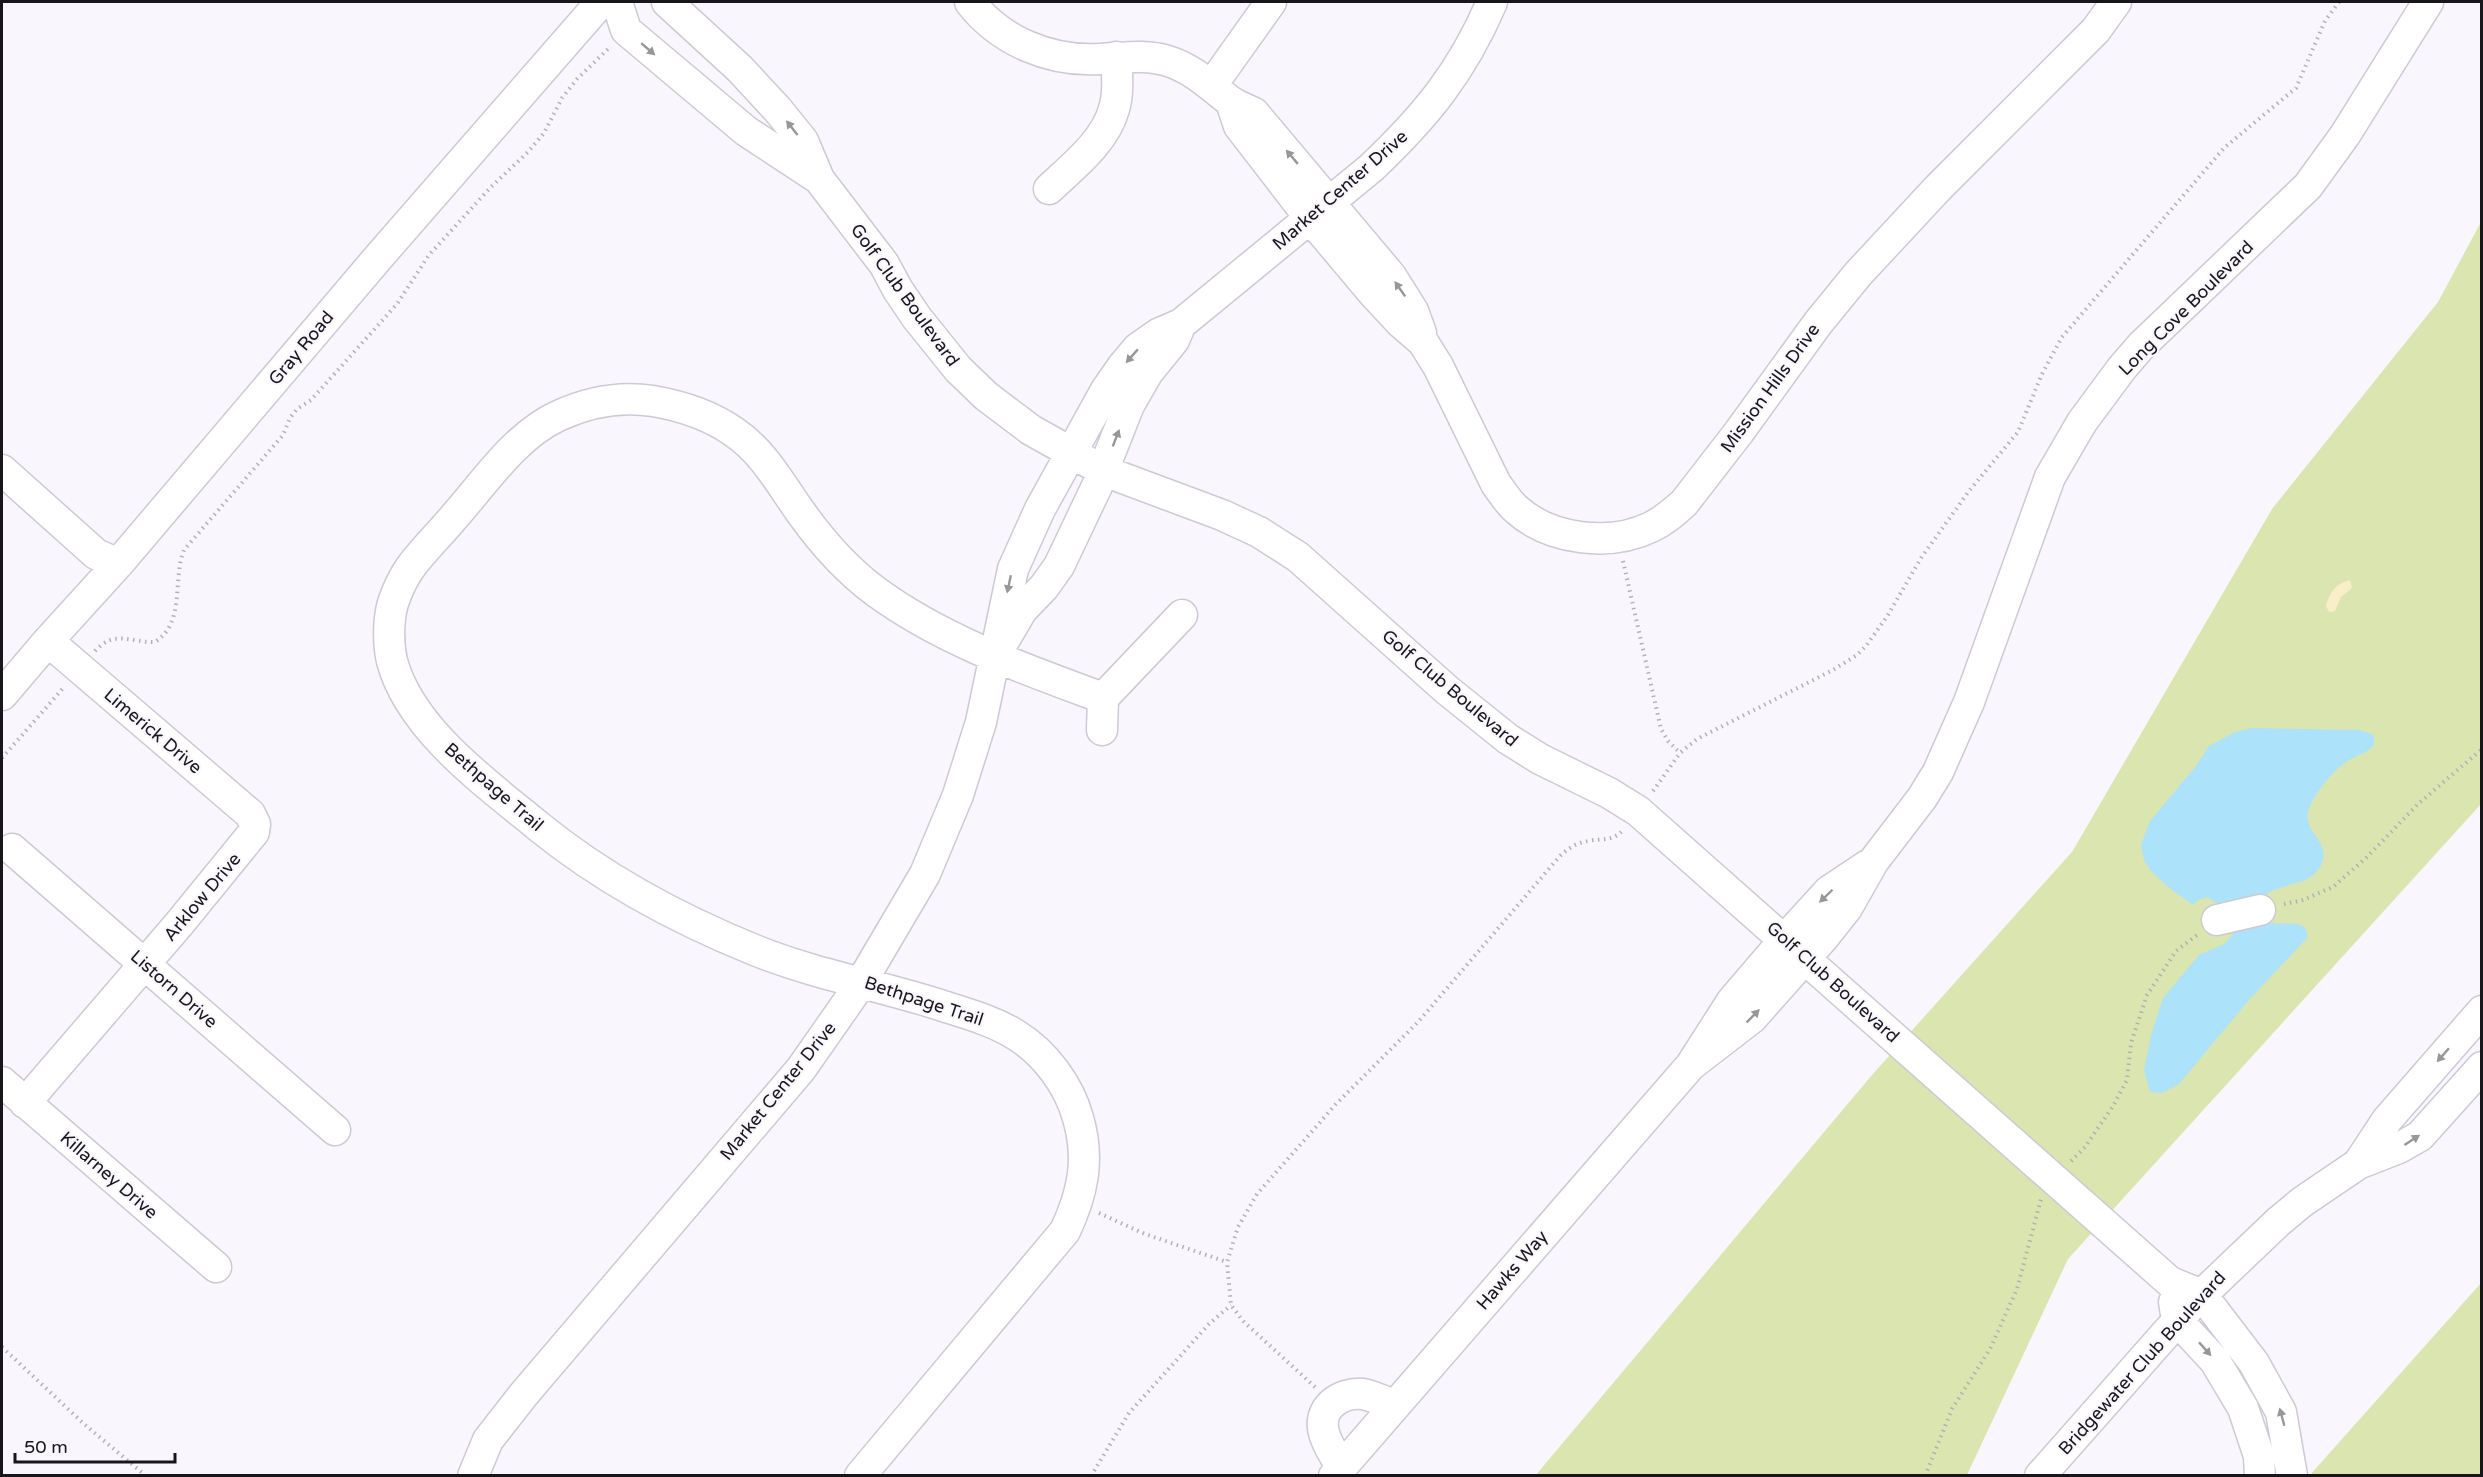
<svg xmlns="http://www.w3.org/2000/svg" width="2483" height="1477" viewBox="0 0 2483 1477" font-family="'Varela Round',sans-serif">
<rect width="100%" height="100%" fill="#f9f6fd"/>
<path fill="#dbe5af" d="M 2481,222 L 2481,804 L 2068,1259 L 1967,1475 L 1535,1476 L 1872,1075 L 2072,852 L 2272,509 L 2438,302 Z
M 2481,1283 L 2481,1475 L 2310,1475 Z"/>
<path fill="#f8eec8" d="M 2350,580 L 2352,588 L 2341,597 L 2335,611 L 2329,612 L 2326,606 C 2329,593 2336,583 2350,580 Z"/>
<path fill="#ade2fb" d="M 2251,728 L 2360,730 L 2374,735 L 2374,745 C 2367,753 2360,754 2351,759 C 2337,766 2321,786 2313,800 C 2293,833 2336,838 2320,867 C 2307,890 2272,880 2259,903 L 2264,921 C 2277,927 2293,919 2305,927 L 2308,937 L 2249,1000 L 2179,1084 L 2162,1093 L 2150,1092 L 2144,1070 L 2151,1035 L 2163,998 L 2199,955 L 2224,944 L 2233,934 L 2221,906 L 2207,897 L 2197,901 L 2193,905 L 2168,887 L 2150,870 L 2144,860 L 2141,845 L 2150,821 L 2196,766 L 2209,746 L 2235,732 Z"/>
<g fill="none" stroke-linecap="round" stroke-linejoin="round">
<g stroke="#cec9d5" stroke-width="33">
<path id="minor" d="M 617,2 L 626,30 L 746,131 L 819,179
M 667,2 L 740,69 L 778,110 L 803,141 L 819,179 L 884,264 L 898,290 L 917,318 L 958,369 L 986,396 L 1031,430 L 1104,471 L 1222,515 L 1259,532 L 1298,557 L 1447,690 L 1508,739 L 1540,759 L 1609,793 L 1638,811 L 2170,1282 L 2202,1295 L 2254,1363 L 2281,1412 L 2292,1476
M 970,2 C 1000,41 1050,62 1100,59 C 1123,58 1145,54 1168,61 C 1193,69 1209,85 1230,101 C 1237,106 1246,109 1254,113 L 1391,276 L 1413,311 L 1421,333
M 1212,85 L 1271,2
M 1231,102 L 1239,126 L 1310,218 L 1374,294 L 1401,323 L 1423,342 L 1438,366 L 1496,484 C 1502,492 1508,502 1516,509 C 1550,540 1610,547 1651,527 C 1664,521 1674,512 1684,503 L 1739,432 L 1818,323 L 1858,274 L 1938,188 L 2096,30 L 2116,2
M 1049,189 C 1072,167 1105,142 1114,109 C 1119,93 1117,74 1116,57
M 2,470 L 96,554 L 118,564
M 1005,639 L 1022,610 L 1044,587 L 1059,566 L 1097,486 L 1129,405 L 1148,372 L 1174,340 L 1181,324
M 2,695 L 48,641 L 118,564 L 377,259 L 601,2
M 1102,730 L 1103,698
M 12,849 L 335,1130
M 2217,920 L 2260,910
M 1691,1065 L 1752,1018 L 1824,937 L 1847,908 L 1873,862 L 1922,798 L 1938,772 L 1969,702 L 2050,477 L 2082,422 L 2122,368 L 2141,346 L 2308,186 L 2345,135 L 2428,2
M 2,1082 L 216,1267
M 25,1103 L 179,924 L 254,832 L 255,824 L 250,814 L 48,641
M 2358,1164 L 2387,1120 L 2482,1011
M 2174,1302 L 2177,1320 L 2215,1361 L 2243,1408 L 2259,1456 L 2260,1476
M 1341,1467 C 1336,1457 1327,1445 1324,1433 C 1317,1408 1340,1392 1363,1394 C 1373,1396 1385,1402 1395,1405
M 473,1476 L 488,1440 L 524,1394 L 801,1069 L 859,986 L 925,874 L 958,795 L 981,722 L 1013,569 L 1040,509 L 1106,390 L 1122,367 L 1138,348 L 1158,334 L 1181,324 L 1371,168 C 1426,116 1462,72 1492,2
M 860,1476 L 1065,1231 C 1083,1193 1090,1159 1078,1118 C 1069,1085 1045,1053 1016,1035 C 994,1021 968,1014 943,1006 C 882,986 817,975 757,951 C 680,920 602,878 538,826 C 486,783 410,729 392,661 C 388,644 388,620 393,603 C 397,591 403,578 410,568 C 423,550 440,534 454,517 C 485,482 515,436 558,416 C 588,402 621,396 653,401 C 682,406 710,415 734,432 C 764,452 781,485 802,514 C 822,542 847,570 875,591 C 943,641 1025,669 1103,698 L 1182,615
M 1334,1476 L 1691,1065 L 1732,1001 L 1785,939 L 1829,891 L 1868,865
M 2040,1476 L 2192,1304 L 2278,1222 L 2302,1202 L 2358,1164 L 2399,1148 L 2420,1136 L 2482,1067"/>
</g>
<path stroke="#b3b0b6" stroke-width="4" stroke-dasharray="1.5 4.5" stroke-linecap="butt" d="M 1623,561 L 1661,729 L 1668,741 L 1680,753
M 95,651 C 115,629 131,643 155,642 C 186,622 172,580 184,550 L 283,435 L 290,418 L 297,409 L 311,400 L 397,304 L 429,255 L 490,188 L 528,152 L 544,133 L 562,98 L 577,79 L 609,48
M 2,758 L 65,686
M 1653,791 L 1680,753 L 1697,739 L 1833,670 L 1857,655 L 1866,646 L 1888,615 L 1921,558 L 1969,491 L 2018,432 L 2042,374 L 2062,337 L 2224,148 L 2296,88 L 2325,21 L 2339,2
M 2284,904 L 2303,900 L 2333,887 L 2367,857 L 2418,804 L 2482,749
M 2071,1161 L 2085,1147 L 2113,1106 L 2127,1080 L 2131,1043 L 2147,995 L 2176,951 L 2197,935
M 1099,1213 L 1145,1234 L 1227,1262
M 2,1347 L 84,1424 L 146,1476
M 1315,1387 L 1243,1321 L 1231,1305 L 1227,1262 L 1238,1227 L 1257,1194 L 1336,1104 L 1419,1021 L 1559,857 C 1567,849 1576,843 1588,841 C 1601,838 1613,842 1623,830
M 1091,1476 L 1129,1413 L 1209,1324 L 1231,1305
M 1925,1476 L 1952,1409 L 1990,1349 L 2017,1289 L 2041,1199"/>
<use href="#minor" stroke="#fff" stroke-width="30"/>
</g>
<defs><path id="oneway-solid" d="M-6-.8H1V-3.2L6.5 0L1 3.2V.8H-6Z" transform="scale(1.5)"/></defs>
<g fill="#979698">
<use href="#oneway-solid" transform="translate(648 49) rotate(41)"/>
<use href="#oneway-solid" transform="translate(792 128) rotate(-128)"/>
<use href="#oneway-solid" transform="translate(1292 157) rotate(-130)"/>
<use href="#oneway-solid" transform="translate(1400 289) rotate(-125)"/>
<use href="#oneway-solid" transform="translate(1132 356) rotate(131)"/>
<use href="#oneway-solid" transform="translate(1116 438) rotate(-69)"/>
<use href="#oneway-solid" transform="translate(1009 584) rotate(102)"/>
<use href="#oneway-solid" transform="translate(1826 896) rotate(136)"/>
<use href="#oneway-solid" transform="translate(1753 1016) rotate(-45)"/>
<use href="#oneway-solid" transform="translate(2443 1055) rotate(131)"/>
<use href="#oneway-solid" transform="translate(2412 1140) rotate(-33)"/>
<use href="#oneway-solid" transform="translate(2205 1349) rotate(48)"/>
<use href="#oneway-solid" transform="translate(2282 1417) rotate(-105)"/>
</g>
<g text-anchor="middle" dominant-baseline="central" stroke-width="4.5" stroke-linejoin="round" paint-order="stroke">
<g font-size="18" fill="#18161a" stroke="#f9f6fd">
<text transform="translate(1340 190) rotate(-41)">Market Center Drive</text>
<text transform="translate(905 295) rotate(54)">Golf Club Boulevard</text>
<text transform="translate(2186 308) rotate(-45)">Long Cove Boulevard</text>
<text transform="translate(301 348) rotate(-50)">Gray Road</text>
<text transform="translate(1770 388) rotate(-54)">Mission Hills Drive</text>
<text transform="translate(1450 688) rotate(40)">Golf Club Boulevard</text>
<text transform="translate(153 731) rotate(40)">Limerick Drive</text>
<text transform="translate(494 787) rotate(41)">Bethpage Trail</text>
<text transform="translate(202 897) rotate(-50)">Arklow Drive</text>
<text transform="translate(1833 982) rotate(42)">Golf Club Boulevard</text>
<text transform="translate(174 989) rotate(41)">Listorn Drive</text>
<text transform="translate(924 1001) rotate(18)">Bethpage Trail</text>
<text transform="translate(778 1091) rotate(-51)">Market Center Drive</text>
<text transform="translate(109 1175) rotate(41)">Killarney Drive</text>
<text transform="translate(1512 1270) rotate(-49)">Hawks Way</text>
<text transform="translate(2142 1363) rotate(-48)">Bridgewater Club Boulevard</text>
</g>
</g>
<rect width="2483" height="1477" fill="none" stroke="#18161a" stroke-width="6"/>
<path d="M15 1453v9h160v-9" fill="none" stroke="#18161a" stroke-width="3"/>
<text x="24" y="1453" font-size="18" fill="#18161a" stroke="#f9f6fd" stroke-width="4.5" paint-order="stroke">50 m</text>
</svg>
